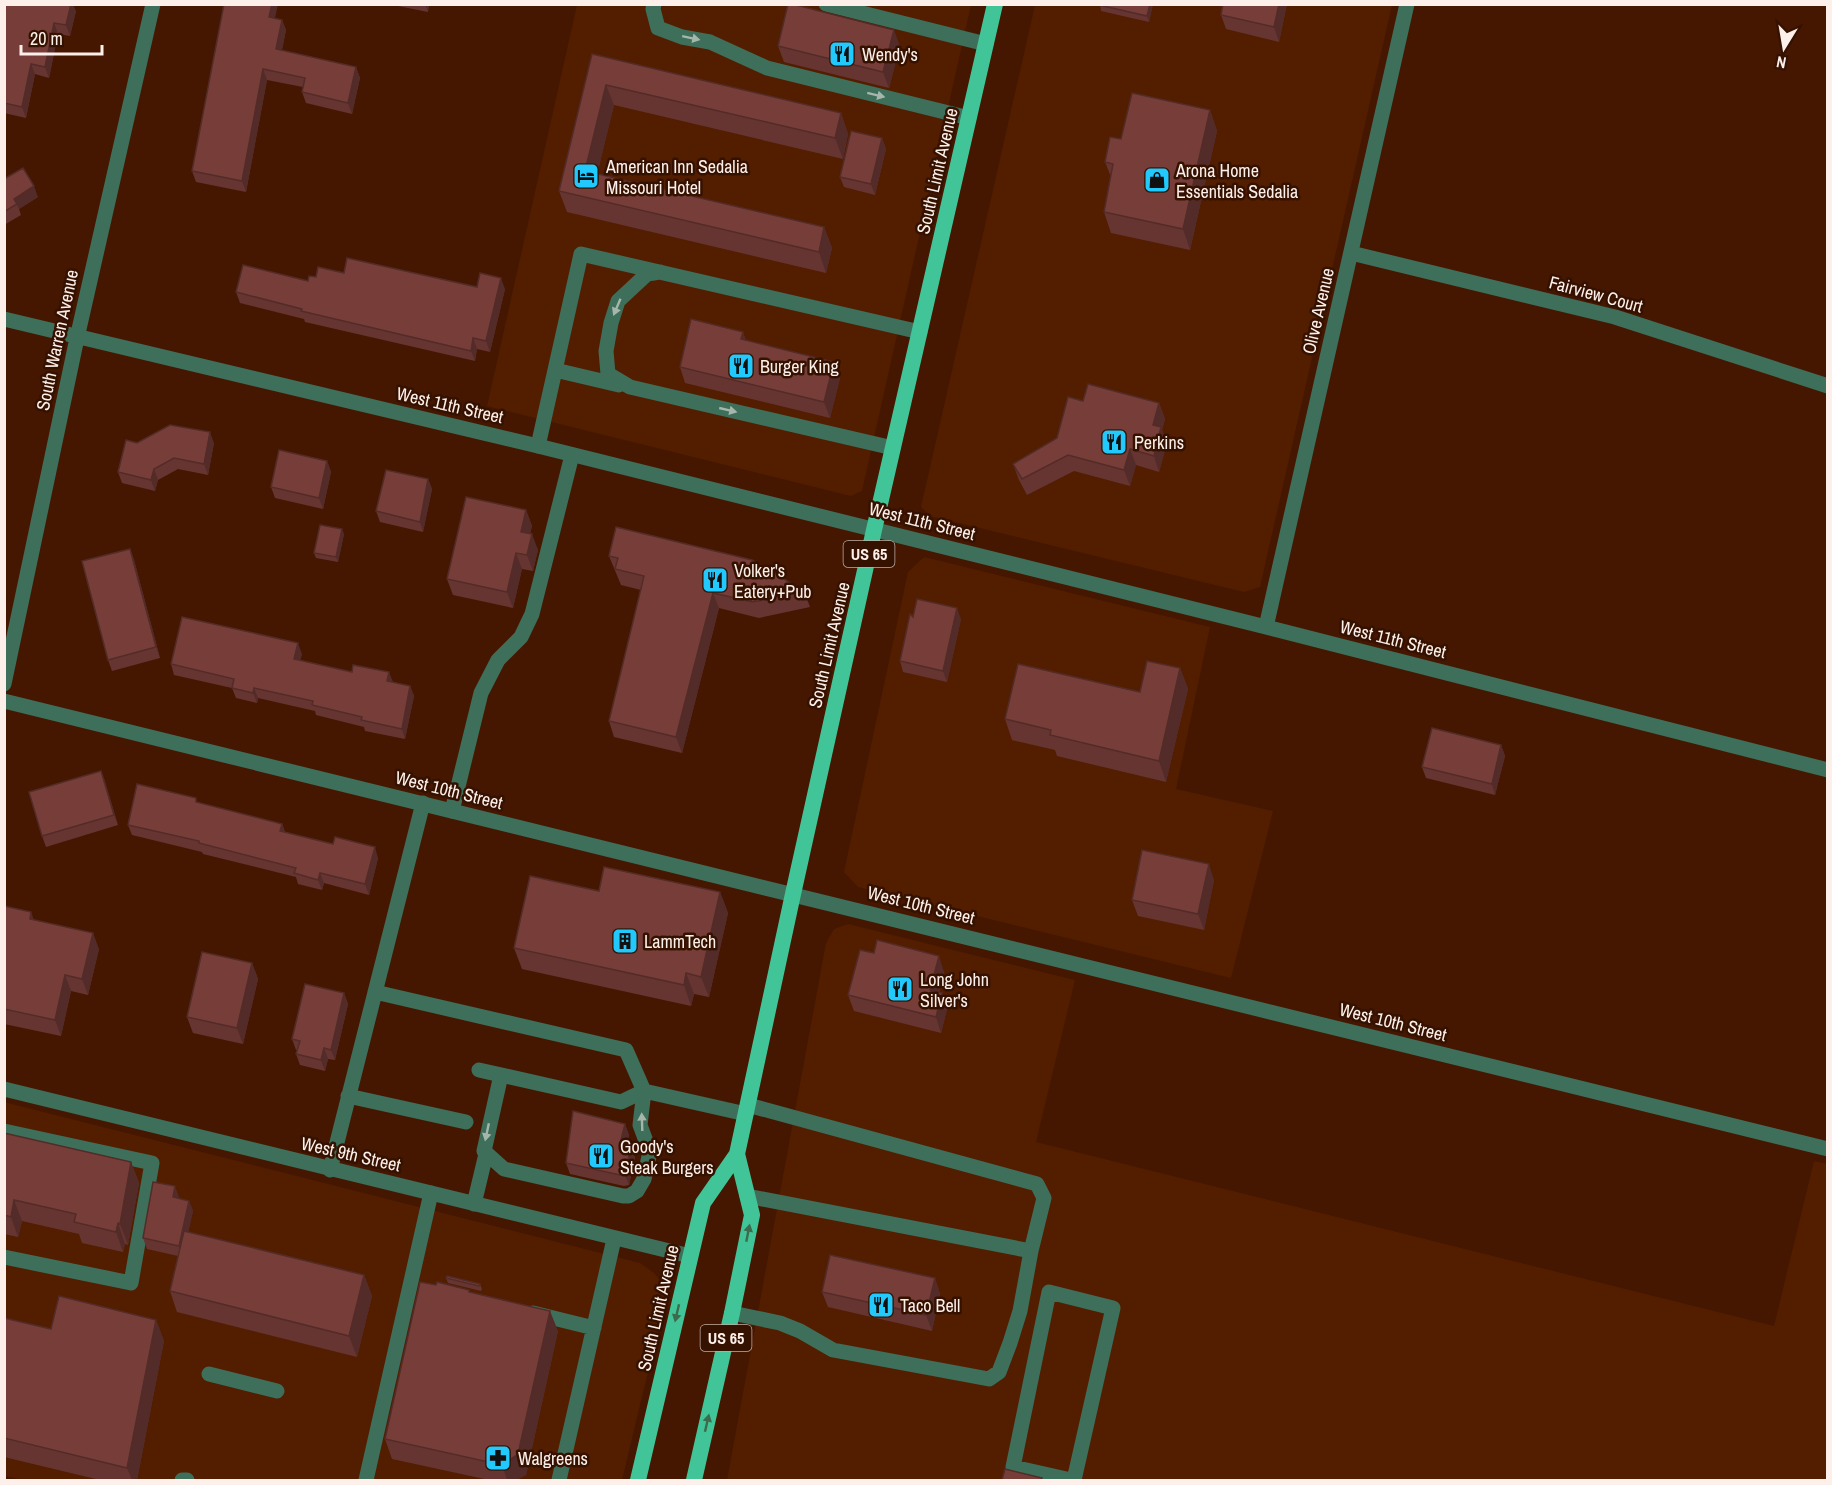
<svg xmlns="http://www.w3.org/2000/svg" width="1832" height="1485" viewBox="0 0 1832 1485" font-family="'Archivo Narrow',sans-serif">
<rect width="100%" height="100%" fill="#451700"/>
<path fill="#531d00" d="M 577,5 L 971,5 L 862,491 L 851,496 L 487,406 Z
M 1035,5 L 1392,5 L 1260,587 L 1244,592 L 930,516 L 921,507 Z
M 924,557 L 1210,627 L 1176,789 L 1273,811 L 1231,978 L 858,887 L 844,872 L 908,572 Z
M 848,924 L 1075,980 L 1036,1142 L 1774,1326 L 1814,1161 L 1827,1164 L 1827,1480 L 727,1480 L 826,943 L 834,929 Z
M 4,1102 L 640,1263 L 654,1273 L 661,1281 L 666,1297 L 622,1480 L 24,1480 L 5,1476 Z"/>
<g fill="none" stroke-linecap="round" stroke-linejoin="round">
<path stroke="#3d6f5b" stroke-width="15" d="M 654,4 L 653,9 L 658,28 L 682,37 L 710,42 L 767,68 L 969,118
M 826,4 L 986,44
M 660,272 L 647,274 L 618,301 L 611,323 L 606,351 L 608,374 L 630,387 L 893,448
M 555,370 L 619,385
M 538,446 L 581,254 L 920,332
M 452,811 L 481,693 L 498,660 L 521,637 L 532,614 L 572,455
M 375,992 L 626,1050 L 644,1091 L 640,1125 L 650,1152 L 644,1179 L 637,1191 L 629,1196 L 623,1196 L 504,1169 L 484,1151 L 501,1075
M 479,1070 L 621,1102 L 644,1091 L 746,1114
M 348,1096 L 466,1122
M 748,1105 L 1037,1184 L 1044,1198 L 1031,1251
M 4,1131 L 152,1163 L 131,1283 L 4,1257
M 330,1170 L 423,803
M 474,1204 L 486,1154
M 533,1313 L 594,1328
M 732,1313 L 780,1323 L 800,1331 L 833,1350 L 989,1379 L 999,1372 L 1010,1343 L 1020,1311 L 1031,1251 L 747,1196
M 209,1374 L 277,1391
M 182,1480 L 187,1480
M 366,1480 L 431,1193
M 559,1480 L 614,1239
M 1071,1480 L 1013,1467 L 1049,1292 L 1113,1308 L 1074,1480"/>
<path stroke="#3d6f5b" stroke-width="15" d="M 1351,253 L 1615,317 L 1828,386
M 4,319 L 538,446 L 1266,627 L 1828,770
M 1266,627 L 1407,4
M 4,684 L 77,338 L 153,4
M 4,701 L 1828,1149
M 4,1089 L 690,1256"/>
<path stroke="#41c598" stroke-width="16" d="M 638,1480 L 703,1203 L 737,1154 L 793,894 L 874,530 L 995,4
M 694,1480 L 732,1313 L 752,1215 L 737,1154"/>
</g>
<path fill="#663531" d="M 4,4 L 76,11 L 70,36 L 58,34 L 49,78 L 35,74 L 26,118 L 4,113 Z
M 388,4 L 429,4 L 428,12 Z
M 1100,4 L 1153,4 L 1149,22 L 1101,11 Z
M 1223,4 L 1287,4 L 1279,42 L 1226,29 L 1221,15 Z
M 275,18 L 282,20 L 286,30 L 282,50 L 356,67 L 360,78 L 352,114 L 306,103 L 302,92 L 303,87 L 267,80 L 246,192 L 196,182 L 192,171 Z
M 778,46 L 900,46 L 889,88 L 784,62 Z
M 592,54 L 841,113 L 848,134 L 843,159 L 614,105 L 597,174 L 824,227 L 832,248 L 826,273 L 567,212 L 559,191 Z
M 1210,110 L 1217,131 L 1190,250 L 1111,233 L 1104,212 L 1111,177 L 1105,162 L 1121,139 Z
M 882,138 L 886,149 L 875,195 L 844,187 L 840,177 Z
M 4,179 L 38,197 L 19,209 L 21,215 L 4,225 Z
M 344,273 L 505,289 L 490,352 L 477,349 L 475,361 L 305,322 L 304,319 L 240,303 L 236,292 L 308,281 L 316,277 Z
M 743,332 L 746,341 L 840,378 L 830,418 L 685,383 L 680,367 Z
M 1083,401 L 1159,403 L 1165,419 L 1162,430 L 1167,443 L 1159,472 L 1136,465 L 1130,486 L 1074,471 L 1027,495 L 1019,480 L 1013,464 L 1057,438 Z
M 137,443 L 214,443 L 208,475 L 178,469 L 158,480 L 155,491 L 122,483 L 118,472 Z
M 327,461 L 331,472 L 323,509 L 275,498 L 271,487 Z
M 428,479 L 432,489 L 423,532 L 380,522 L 376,511 Z
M 526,510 L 532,526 L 530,534 L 538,550 L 533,571 L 522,569 L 513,608 L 453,595 L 447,579 Z
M 344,534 L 338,562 L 316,558 L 314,553 Z
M 130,549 L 134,560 L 160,658 L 112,671 L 108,660 Z
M 609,556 L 804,591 L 810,607 L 759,618 L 719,608 L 682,753 L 614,737 L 609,721 L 641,590 L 621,585 Z
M 913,617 L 961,619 L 947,682 L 903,672 L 900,661 Z
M 302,654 L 300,660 L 410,686 L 414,696 L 405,739 L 365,731 L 364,727 L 316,715 L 315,711 L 258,698 L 257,703 L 236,698 L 232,688 L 174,675 L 171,664 Z
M 1180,668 L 1188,689 L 1166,782 L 1057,756 L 1055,750 L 1012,740 L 1005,719 L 1140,692 Z
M 1501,745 L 1505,756 L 1495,795 L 1426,778 L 1422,767 Z
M 101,771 L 118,825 L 46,847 L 42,836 Z
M 198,803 L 282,824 L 285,832 L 378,858 L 369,895 L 324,883 L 322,890 L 298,884 L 296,877 L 203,854 L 202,852 L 132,835 L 128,825 Z
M 1214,880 L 1204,930 L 1138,916 L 1132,900 Z
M 599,891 L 720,892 L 728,913 L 709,997 L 694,994 L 691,1006 L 522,969 L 514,948 Z
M 4,906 L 99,949 L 88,995 L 71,991 L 61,1036 L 4,1024 Z
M 874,953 L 944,972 L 939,993 L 942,993 L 947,1009 L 941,1033 L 854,1011 L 848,995 Z
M 252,963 L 258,979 L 243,1044 L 193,1033 L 187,1017 Z
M 344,993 L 348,1004 L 335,1060 L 328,1059 L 325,1071 L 300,1065 L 296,1054 L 297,1050 L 296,1050 L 292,1039 Z
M 625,1124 L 629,1135 L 626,1146 L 631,1147 L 635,1158 L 629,1185 L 624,1186 L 570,1174 L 566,1163 Z
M 4,1133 L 131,1162 L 139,1183 L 128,1245 L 125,1244 L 123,1252 L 82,1243 L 79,1234 L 22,1221 L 18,1237 L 4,1234 Z
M 179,1197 L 179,1198 L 189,1201 L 193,1211 L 188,1232 L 364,1275 L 372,1296 L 357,1357 L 177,1312 L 170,1291 L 178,1256 L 147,1249 L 143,1238 Z
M 446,1278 L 480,1284 L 482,1289 L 481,1291 L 448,1283 Z
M 935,1278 L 940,1294 L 932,1331 L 828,1307 L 822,1292 Z
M 436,1285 L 469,1290 L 471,1293 L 558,1331 L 526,1475 L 516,1480 L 489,1480 L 392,1459 L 385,1439 Z
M 4,1318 L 51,1329 L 156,1320 L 164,1341 L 137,1480 L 100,1480 L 4,1457 Z"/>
<path fill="#532b28" d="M 71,4 L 73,4 L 76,11 L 70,36 L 66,25 Z
M 272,4 L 278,4 L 273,28 L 269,17 Z
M 425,4 L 429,4 L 428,12 Z
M 1150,4 L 1153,4 L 1149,22 L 1147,16 Z
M 1279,4 L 1287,4 L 1279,42 L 1274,27 Z
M 282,20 L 286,30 L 280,59 L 276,49 Z
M 54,23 L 58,34 L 49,78 L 45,67 Z
M 894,30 L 900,46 L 889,88 L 883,72 Z
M 31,64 L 35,74 L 26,118 L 22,107 Z
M 356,67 L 360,78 L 352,114 L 348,103 Z
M 263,69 L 267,80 L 246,192 L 242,181 Z
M 606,85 L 614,105 L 593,192 L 585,171 Z
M 1210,110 L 1217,131 L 1190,250 L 1183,229 Z
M 841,113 L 848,134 L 843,159 L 835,138 Z
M 882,138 L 886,149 L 875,195 L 871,184 Z
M 34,186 L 38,197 L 19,209 L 14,199 Z
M 824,227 L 832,248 L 826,273 L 819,252 Z
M 501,278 L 505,289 L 490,352 L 486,341 Z
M 743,332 L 748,348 L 741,339 Z
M 473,338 L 477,349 L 475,361 L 471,351 Z
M 834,362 L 840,378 L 830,418 L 824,402 Z
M 1159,403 L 1165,419 L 1162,430 L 1167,443 L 1159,472 L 1154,456 L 1153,425 Z
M 210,432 L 214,443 L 208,475 L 204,464 Z
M 1130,449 L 1136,465 L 1130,486 L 1124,470 Z
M 327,461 L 331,472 L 323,509 L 319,498 Z
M 154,469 L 158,480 L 155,491 L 151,480 Z
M 428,479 L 432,489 L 423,532 L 420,522 Z
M 526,510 L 532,526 L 527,548 L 521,532 Z
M 342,529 L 344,534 L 338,562 L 336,557 Z
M 532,534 L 538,550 L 533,571 L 527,555 Z
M 130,549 L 134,560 L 160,658 L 156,647 Z
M 516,553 L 522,569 L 513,608 L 507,592 Z
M 713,593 L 719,608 L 682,753 L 676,737 Z
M 957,608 L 961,619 L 947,682 L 943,671 Z
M 298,643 L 302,654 L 298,669 L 294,659 Z
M 1180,668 L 1188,689 L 1166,782 L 1159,761 Z
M 389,672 L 393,682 L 387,681 Z
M 410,686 L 414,696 L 405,739 L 402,729 Z
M 254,688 L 258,698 L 257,703 L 253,693 Z
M 1501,745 L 1505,756 L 1495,795 L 1492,784 Z
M 101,771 L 105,781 L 118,825 L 114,815 Z
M 282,824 L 286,834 L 280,831 Z
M 375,847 L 378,858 L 369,895 L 365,884 Z
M 1209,864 L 1214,880 L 1204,930 L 1198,914 Z
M 320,873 L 324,883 L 322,890 L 318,880 Z
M 720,892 L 728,913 L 709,997 L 701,977 Z
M 31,912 L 37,928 L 30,919 Z
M 93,933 L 99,949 L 88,995 L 82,979 Z
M 939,956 L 944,972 L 935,1006 L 930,990 Z
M 252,963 L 258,979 L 243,1044 L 237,1028 Z
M 686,973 L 694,994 L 691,1006 L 684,985 Z
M 65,975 L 71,991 L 61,1036 L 55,1020 Z
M 344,993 L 348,1004 L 335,1060 L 331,1050 Z
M 942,993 L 947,1009 L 941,1033 L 936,1017 Z
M 324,1048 L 328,1059 L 325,1071 L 321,1060 Z
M 625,1124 L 629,1135 L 624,1155 L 620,1144 Z
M 631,1147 L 635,1158 L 629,1185 L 625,1174 Z
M 131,1162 L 139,1183 L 128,1245 L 120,1224 Z
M 175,1186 L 179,1197 L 177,1208 L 173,1197 Z
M 14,1200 L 22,1221 L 18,1237 L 11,1217 Z
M 189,1201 L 193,1211 L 183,1257 L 179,1246 Z
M 118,1223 L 125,1244 L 123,1252 L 116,1232 Z
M 364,1275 L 372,1296 L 357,1357 L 349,1336 Z
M 935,1278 L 940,1294 L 932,1331 L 926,1315 Z
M 550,1311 L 558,1331 L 526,1475 L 516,1480 L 507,1480 L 502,1465 Z
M 156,1320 L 164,1341 L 137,1480 L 132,1480 L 127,1468 Z"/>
<path fill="#773e39" stroke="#532b28" stroke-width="1.5" d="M 4,4 L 71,4 L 66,25 L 54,23 L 45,67 L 31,64 L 22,107 L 4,103 Z
M 224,4 L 272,4 L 269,17 L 282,20 L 276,49 L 356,67 L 348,103 L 302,92 L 305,78 L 263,69 L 242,181 L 192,171 Z
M 788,4 L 792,4 L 894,30 L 883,72 L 778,46 Z
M 1100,4 L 1150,4 L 1147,16 L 1099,5 Z
M 1223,4 L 1279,4 L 1274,27 L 1221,15 Z
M 592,54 L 841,113 L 835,138 L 606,85 L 585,171 L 824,227 L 819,252 L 559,191 Z
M 1132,93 L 1210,110 L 1183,229 L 1104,212 L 1113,164 L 1105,162 L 1110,137 L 1121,139 Z
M 851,131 L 882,138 L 871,184 L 840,177 Z
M 23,168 L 34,186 L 14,199 L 17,204 L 4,212 L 4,179 Z
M 347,258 L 477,287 L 480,273 L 501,278 L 486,341 L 473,338 L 471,351 L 301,311 L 302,309 L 236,292 L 243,265 L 308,281 L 309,276 L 316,277 L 318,267 L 344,273 Z
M 691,319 L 743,332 L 741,339 L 834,362 L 824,402 L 680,367 Z
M 1088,384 L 1159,403 L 1153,425 L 1161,427 L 1154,456 L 1130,449 L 1124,470 L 1068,455 L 1022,479 L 1013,464 L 1057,438 L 1068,397 L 1083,401 Z
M 170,425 L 210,432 L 204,464 L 174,458 L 154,469 L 151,480 L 118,472 L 126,440 L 137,443 Z
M 279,450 L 327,461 L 319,498 L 271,487 Z
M 386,470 L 428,479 L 420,522 L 376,511 Z
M 466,497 L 526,510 L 521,532 L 532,534 L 527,555 L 516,553 L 507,592 L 447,579 Z
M 320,525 L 342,529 L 336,557 L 314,553 Z
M 616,527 L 752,560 L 804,591 L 753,602 L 713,593 L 676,737 L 609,721 L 644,576 L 615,569 L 618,558 L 609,556 Z
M 130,549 L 156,647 L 108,660 L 82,561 Z
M 917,599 L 957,608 L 943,671 L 900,661 L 910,614 L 913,617 Z
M 182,617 L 298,643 L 294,659 L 352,672 L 353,665 L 389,672 L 387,681 L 410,686 L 402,729 L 361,720 L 362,717 L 312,705 L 313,701 L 254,688 L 253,693 L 232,688 L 234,679 L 171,664 Z
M 1147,661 L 1180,668 L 1159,761 L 1050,735 L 1051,730 L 1005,719 L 1018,664 L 1140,692 Z
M 1432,728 L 1501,745 L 1492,784 L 1422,767 Z
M 101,771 L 114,815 L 42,836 L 29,792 Z
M 137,784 L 196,798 L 196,802 L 282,824 L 280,831 L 333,844 L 335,837 L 375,847 L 365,884 L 320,873 L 318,880 L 294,873 L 296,868 L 199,843 L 199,841 L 128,825 Z
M 1142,850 L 1209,864 L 1198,914 L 1132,900 Z
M 604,867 L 720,892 L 701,977 L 686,973 L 684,985 L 514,948 L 530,876 L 599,891 Z
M 4,906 L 31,912 L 30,919 L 93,933 L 82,979 L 65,975 L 55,1020 L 4,1009 Z
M 877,940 L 939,956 L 930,990 L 942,993 L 936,1017 L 848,995 L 860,950 L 874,953 Z
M 202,952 L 252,963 L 237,1028 L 187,1017 Z
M 305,984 L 344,993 L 331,1050 L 324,1048 L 321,1060 L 296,1054 L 300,1041 L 292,1039 Z
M 573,1111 L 625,1124 L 620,1144 L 631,1147 L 625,1174 L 620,1175 L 566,1163 Z
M 4,1133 L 131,1162 L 120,1224 L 118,1223 L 116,1232 L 74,1222 L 76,1214 L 14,1200 L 11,1217 L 4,1215 Z
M 153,1182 L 175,1186 L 173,1197 L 189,1201 L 179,1246 L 143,1238 Z
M 184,1231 L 364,1275 L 349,1336 L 170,1291 Z
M 830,1255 L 935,1278 L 926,1315 L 822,1292 Z
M 447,1276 L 480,1284 L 479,1286 L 446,1278 Z
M 420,1282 L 436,1285 L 437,1282 L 469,1290 L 469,1292 L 550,1311 L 518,1454 L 502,1465 L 385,1439 Z
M 59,1296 L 156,1320 L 127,1468 L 4,1438 L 4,1318 L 51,1329 Z
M 1005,1469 L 1042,1478 L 1041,1480 L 1002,1480 Z"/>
<defs><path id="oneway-solid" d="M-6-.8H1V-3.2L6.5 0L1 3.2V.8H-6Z" transform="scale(1.5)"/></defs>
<g fill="#a7b6aa">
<use href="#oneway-solid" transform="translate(691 38) rotate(12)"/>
<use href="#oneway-solid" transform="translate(876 95) rotate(14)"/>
<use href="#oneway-solid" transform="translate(617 307) rotate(113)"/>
<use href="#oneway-solid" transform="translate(728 410) rotate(13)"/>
<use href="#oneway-solid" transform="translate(642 1122) rotate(-92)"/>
<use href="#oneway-solid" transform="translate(487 1132) rotate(102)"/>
</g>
<g fill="#3b6b4c">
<use href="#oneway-solid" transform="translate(748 1233) rotate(-79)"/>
<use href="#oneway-solid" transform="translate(677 1313) rotate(103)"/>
<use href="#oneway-solid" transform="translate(707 1423) rotate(-77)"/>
</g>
<defs>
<g id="restaurant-square" transform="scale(1.35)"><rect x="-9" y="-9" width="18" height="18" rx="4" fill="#22c9fd" stroke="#351100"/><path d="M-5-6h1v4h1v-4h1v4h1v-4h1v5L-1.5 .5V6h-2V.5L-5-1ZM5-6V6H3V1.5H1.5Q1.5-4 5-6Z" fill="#111"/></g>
<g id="hotel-square" transform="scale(1.35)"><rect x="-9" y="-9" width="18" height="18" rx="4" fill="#22c9fd" stroke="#351100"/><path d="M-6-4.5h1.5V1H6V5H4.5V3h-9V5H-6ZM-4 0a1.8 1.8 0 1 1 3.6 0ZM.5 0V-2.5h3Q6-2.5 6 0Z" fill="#111"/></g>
<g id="shop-square" transform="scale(1.35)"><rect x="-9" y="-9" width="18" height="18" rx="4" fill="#22c9fd" stroke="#351100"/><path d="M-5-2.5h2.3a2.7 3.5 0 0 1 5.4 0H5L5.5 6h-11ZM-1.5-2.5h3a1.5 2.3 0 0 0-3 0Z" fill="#111"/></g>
<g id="building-square" transform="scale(1.35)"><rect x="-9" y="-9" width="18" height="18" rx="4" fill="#22c9fd" stroke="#351100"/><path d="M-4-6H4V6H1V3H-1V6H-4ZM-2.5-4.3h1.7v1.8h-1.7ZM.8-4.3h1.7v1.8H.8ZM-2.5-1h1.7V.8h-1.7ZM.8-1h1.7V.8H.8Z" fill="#111"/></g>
<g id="pharmacy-square" transform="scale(1.35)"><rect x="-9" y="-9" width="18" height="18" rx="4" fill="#22c9fd" stroke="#351100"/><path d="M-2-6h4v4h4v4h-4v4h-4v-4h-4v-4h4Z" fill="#111"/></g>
</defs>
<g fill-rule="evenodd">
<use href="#restaurant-square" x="842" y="54"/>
<use href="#hotel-square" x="586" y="176"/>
<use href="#shop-square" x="1157" y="180"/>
<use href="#restaurant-square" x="741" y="366"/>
<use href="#restaurant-square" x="1114" y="442"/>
<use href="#restaurant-square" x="715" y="580"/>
<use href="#building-square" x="625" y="941"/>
<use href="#restaurant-square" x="900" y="989"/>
<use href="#restaurant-square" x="601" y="1156"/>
<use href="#restaurant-square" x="881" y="1305"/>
<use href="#pharmacy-square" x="498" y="1458"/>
</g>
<g text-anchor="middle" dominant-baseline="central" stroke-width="5" stroke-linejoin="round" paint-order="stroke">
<g fill="#351100" stroke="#c1ada4" stroke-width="1.5">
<rect x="843.5" y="541" width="51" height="26" rx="4.5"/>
<rect x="700.5" y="1325" width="51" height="26" rx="4.5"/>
</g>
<g font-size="16" font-weight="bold" fill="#fdf0ea">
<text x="869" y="554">US 65</text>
<text x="726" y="1338">US 65</text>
</g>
<g font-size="18" fill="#fdf0ea" stroke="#351100" text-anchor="start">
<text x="862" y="54">Wendy's</text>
<text x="606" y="166">American Inn Sedalia<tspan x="606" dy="21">Missouri Hotel</tspan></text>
<text x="1176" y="170">Arona Home<tspan x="1176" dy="21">Essentials Sedalia</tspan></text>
<text x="760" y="366">Burger King</text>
<text x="1134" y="442">Perkins</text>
<text x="734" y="570">Volker's<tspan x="734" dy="21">Eatery+Pub</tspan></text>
<text x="644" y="941">LammTech</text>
<text x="920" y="979">Long John<tspan x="920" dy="21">Silver's</tspan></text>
<text x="620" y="1146">Goody's<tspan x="620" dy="21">Steak Burgers</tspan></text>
<text x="900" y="1305">Taco Bell</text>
<text x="518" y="1458">Walgreens</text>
</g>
<g font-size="18" fill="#fdf0ea" stroke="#351100">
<text transform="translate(937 171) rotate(-77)">South Limit Avenue</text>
<text transform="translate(1596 294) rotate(15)">Fairview Court</text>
<text transform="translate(1318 311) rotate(-77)">Olive Avenue</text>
<text transform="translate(57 340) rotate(-78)">South Warren Avenue</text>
<text transform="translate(450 405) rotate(13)">West 11th Street</text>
<text transform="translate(922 521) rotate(14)">West 11th Street</text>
<text transform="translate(1393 639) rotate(14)">West 11th Street</text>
<text transform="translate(829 645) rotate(-77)">South Limit Avenue</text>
<text transform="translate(449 790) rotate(14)">West 10th Street</text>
<text transform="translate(921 905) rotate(14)">West 10th Street</text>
<text transform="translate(1393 1022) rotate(14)">West 10th Street</text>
<text transform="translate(351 1154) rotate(13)">West 9th Street</text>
<text transform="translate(658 1308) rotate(-77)">South Limit Avenue</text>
</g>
</g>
<rect width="1832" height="1485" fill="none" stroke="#fdf0ea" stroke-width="12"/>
<g transform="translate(1784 48) rotate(191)" stroke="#351100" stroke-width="4.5" paint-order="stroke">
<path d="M0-4.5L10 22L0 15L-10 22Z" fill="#fdf0ea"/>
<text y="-9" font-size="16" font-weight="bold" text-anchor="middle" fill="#fdf0ea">N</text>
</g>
<path d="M21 45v9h81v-9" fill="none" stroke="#fdf0ea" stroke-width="3"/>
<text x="30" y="45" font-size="18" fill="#fdf0ea" stroke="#351100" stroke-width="4.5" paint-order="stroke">20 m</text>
</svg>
